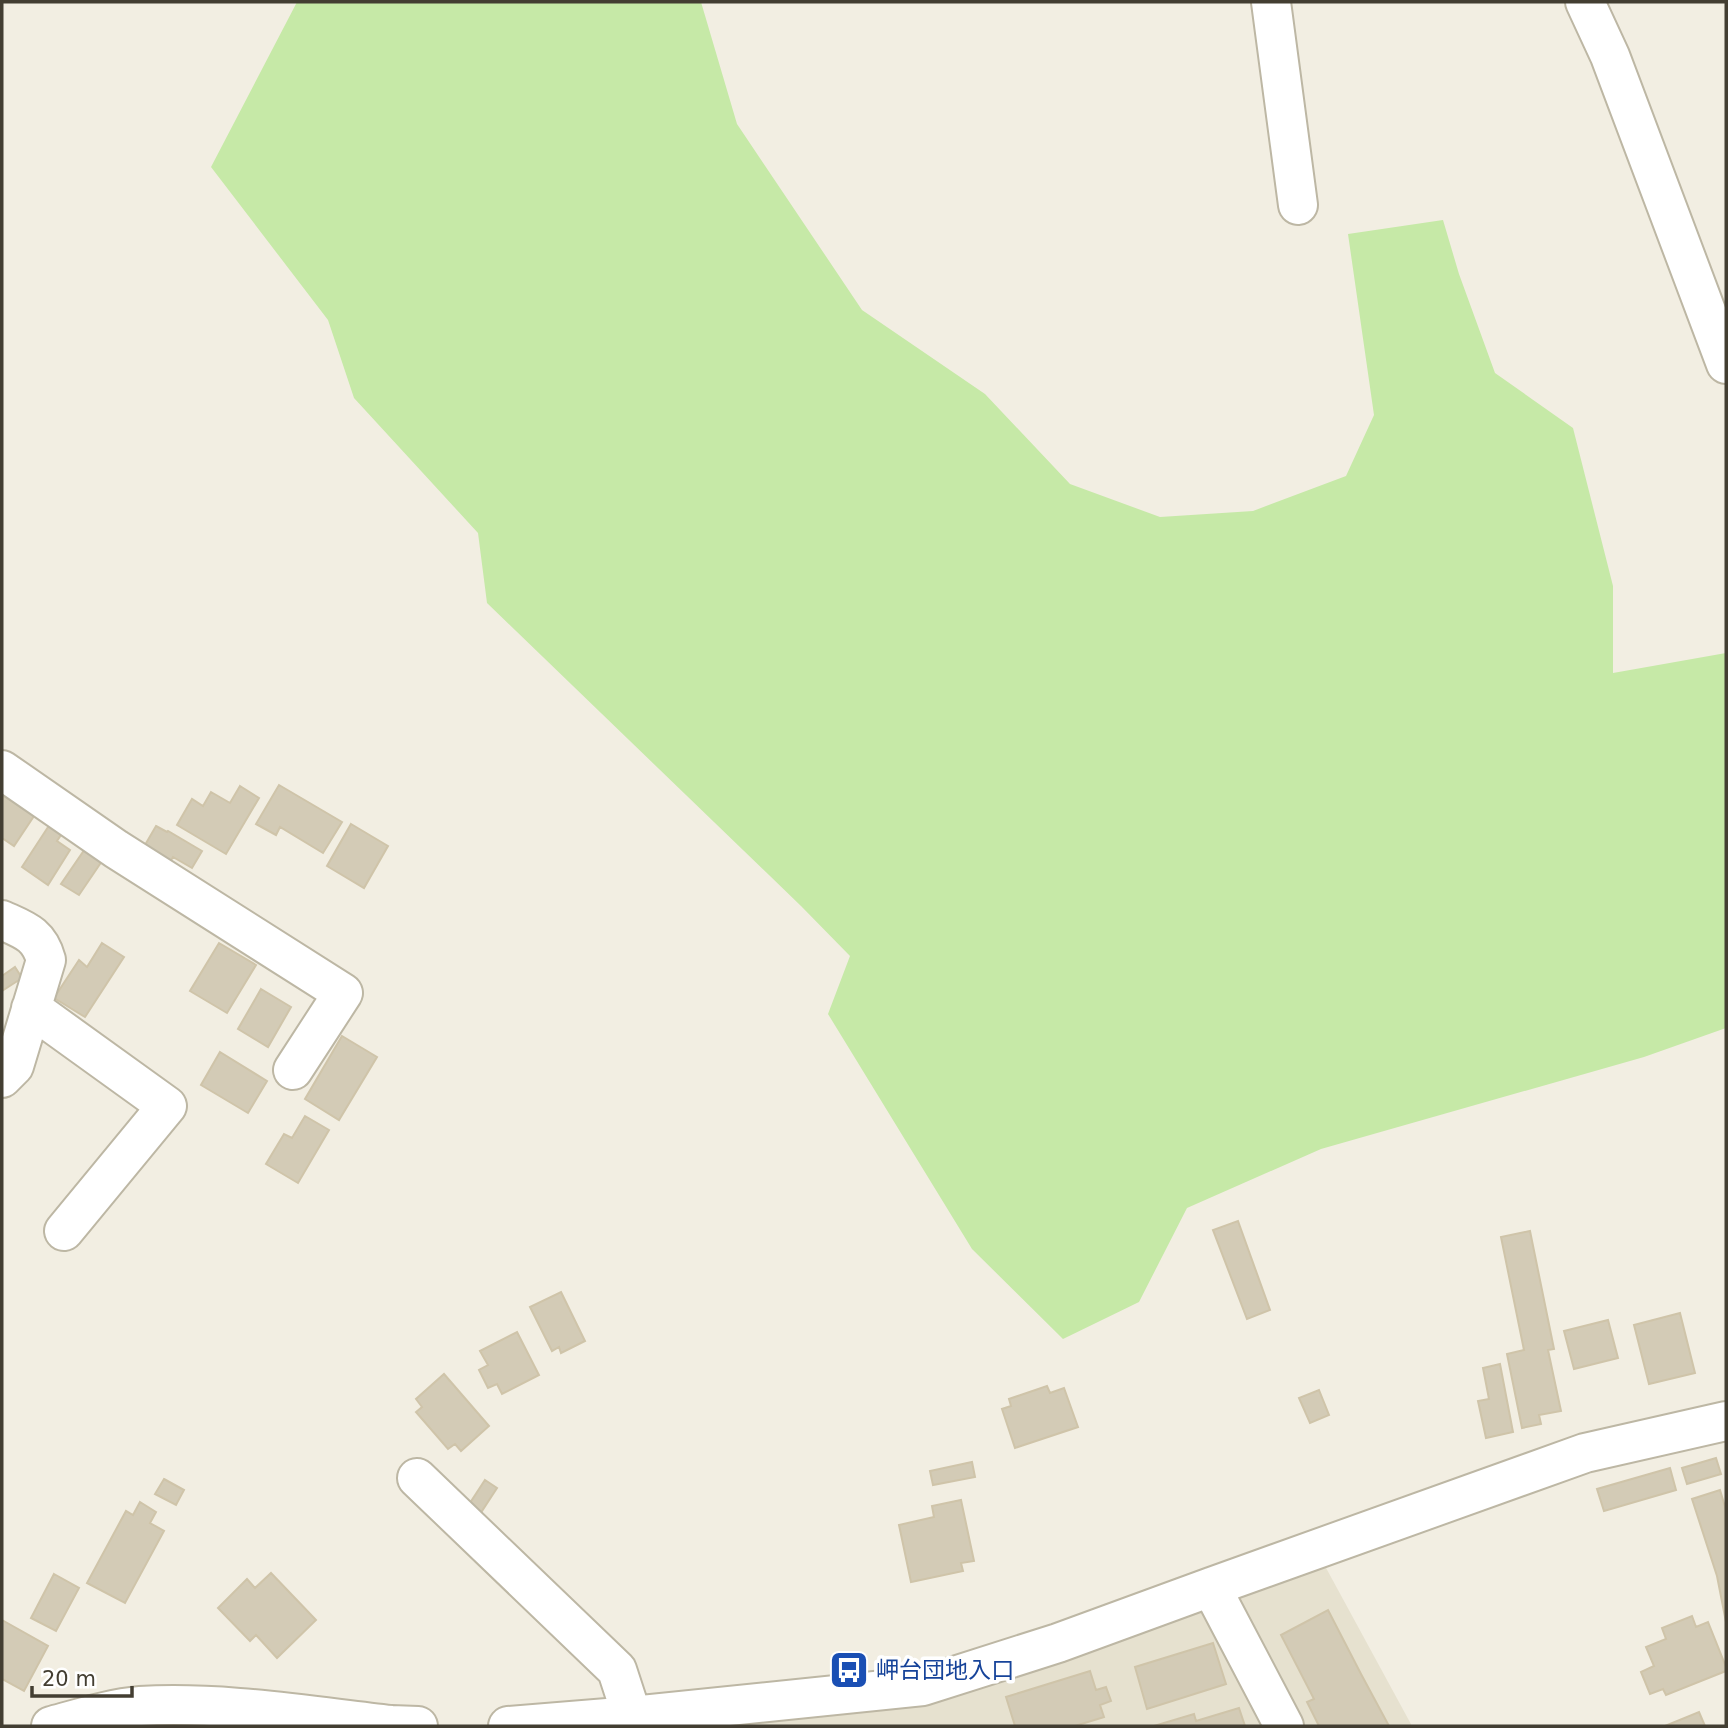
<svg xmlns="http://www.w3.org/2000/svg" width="1728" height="1728" viewBox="0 0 1728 1728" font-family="'DejaVu Sans','Noto Sans JP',sans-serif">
<rect width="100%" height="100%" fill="#f2eee2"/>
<path fill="#e6e1cf" d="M 1325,1566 L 1412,1726 L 733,1726 L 912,1705 Z"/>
<path fill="#c6e9a7" d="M 297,2 L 701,2 L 737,124 L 862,310 L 985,394 L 1070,484 L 1160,517 L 1253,511 L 1346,476 L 1374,415 L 1348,234 L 1443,220 L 1459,274 L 1495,373 L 1573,428 L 1613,586 L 1613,673 L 1726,653 L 1726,1028 L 1644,1057 L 1321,1149 L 1187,1208 L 1139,1302 L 1063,1339 L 972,1249 L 828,1014 L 850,956 L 801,906 L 487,603 L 478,533 L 354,398 L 328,320 L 211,167 Z"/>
<path fill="#d3cbb6" stroke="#cfc4a9" stroke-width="2" d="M 279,785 L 342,822 L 323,853 L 280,827 L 276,835 L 256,824 Z
M 240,786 L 259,798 L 226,854 L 177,825 L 192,799 L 203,806 L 211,792 L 230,803 Z
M 4,796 L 34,816 L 14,846 L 2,838 L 2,800 Z
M 50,824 L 63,832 L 57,841 L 70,850 L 48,885 L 22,867 Z
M 351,824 L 388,846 L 364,888 L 327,866 Z
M 156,826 L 167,832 L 168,831 L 202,851 L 192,868 L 173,857 L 167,867 L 141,852 Z
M 85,849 L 102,861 L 79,895 L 61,884 Z
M 102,943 L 124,957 L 85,1017 L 54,998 L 79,960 L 87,967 Z
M 219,943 L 256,965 L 227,1013 L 190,991 Z
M 15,967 L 22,978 L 2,991 L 2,976 Z
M 261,989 L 291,1007 L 268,1047 L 238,1029 Z
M 342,1036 L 377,1057 L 339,1120 L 305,1099 Z
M 220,1052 L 267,1081 L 248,1113 L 201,1085 Z
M 305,1116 L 329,1130 L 298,1183 L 266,1164 L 284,1134 L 292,1138 Z
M 1238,1221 L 1270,1310 L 1247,1319 L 1213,1230 Z
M 1530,1231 L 1554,1349 L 1548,1350 L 1561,1411 L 1539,1415 L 1541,1424 L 1522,1428 L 1507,1354 L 1524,1350 L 1501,1237 Z
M 561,1292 L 585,1341 L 561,1353 L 559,1347 L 552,1351 L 530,1307 Z
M 1680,1313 L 1695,1373 L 1649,1384 L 1634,1325 Z
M 1608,1320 L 1618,1358 L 1574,1369 L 1564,1331 Z
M 517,1332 L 539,1375 L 502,1394 L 497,1384 L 488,1388 L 479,1370 L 488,1365 L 480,1351 Z
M 1500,1364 L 1513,1432 L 1486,1438 L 1478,1401 L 1489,1399 L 1483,1368 Z
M 444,1374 L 489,1426 L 461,1451 L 455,1444 L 448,1449 L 416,1412 L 422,1407 L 416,1399 Z
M 1047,1386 L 1050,1393 L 1064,1388 L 1078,1427 L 1015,1448 L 1002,1409 L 1011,1406 L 1009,1399 Z
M 1319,1390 L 1329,1415 L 1310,1423 L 1299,1398 Z
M 1716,1458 L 1721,1474 L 1687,1484 L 1682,1468 Z
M 972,1462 L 975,1477 L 933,1485 L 930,1471 Z
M 1670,1468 L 1676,1490 L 1604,1511 L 1597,1489 Z
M 164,1479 L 184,1490 L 176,1505 L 155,1494 Z
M 485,1480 L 497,1488 L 480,1514 L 468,1506 Z
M 1720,1490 L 1726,1510 L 1726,1622 L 1717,1576 L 1692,1499 Z
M 961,1500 L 974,1561 L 961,1563 L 963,1571 L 911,1582 L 899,1525 L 934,1517 L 932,1506 Z
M 140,1502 L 156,1512 L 150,1523 L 164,1531 L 125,1603 L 87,1583 L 126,1511 L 133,1515 Z
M 271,1573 L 316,1620 L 277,1658 L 256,1635 L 250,1641 L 218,1608 L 247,1579 L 255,1588 Z
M 54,1574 L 79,1588 L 56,1631 L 31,1618 Z
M 1328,1610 L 1361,1674 L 1389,1726 L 1319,1726 L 1307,1702 L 1314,1699 L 1281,1635 Z
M 1692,1616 L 1696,1627 L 1708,1622 L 1726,1667 L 1726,1671 L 1666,1695 L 1663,1689 L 1650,1694 L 1641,1672 L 1654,1666 L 1646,1647 L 1666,1639 L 1662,1628 Z
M 2,1620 L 48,1646 L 24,1691 L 2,1679 Z
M 1213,1643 L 1226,1684 L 1147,1709 L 1135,1667 Z
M 1090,1671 L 1096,1690 L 1106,1687 L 1111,1701 L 1100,1705 L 1104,1717 L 1075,1726 L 1015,1726 L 1006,1697 Z
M 1239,1708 L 1245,1726 L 1154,1726 L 1194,1714 L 1196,1721 Z
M 1699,1712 L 1705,1726 L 1665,1726 Z"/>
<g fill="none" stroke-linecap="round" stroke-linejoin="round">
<g stroke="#bdb7a4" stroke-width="42">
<path id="minor" d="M 1271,2 L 1298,205
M 1585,2 L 1610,56 L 1726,364
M 2,770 L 116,849 L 343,993 L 293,1070
M 2,920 C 24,930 39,934 46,960 L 14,1066 L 2,1078
M 31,1008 L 167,1106 L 64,1231
M 417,1478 L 617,1670 L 632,1716
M 1211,1587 L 1284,1726
M 51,1726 C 77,1719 113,1708 140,1706 C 221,1701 310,1716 391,1725 L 418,1726
M 508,1726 L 632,1716 L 923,1686 L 1058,1643 L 1211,1587 L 1585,1453 L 1726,1421"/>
</g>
<use href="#minor" stroke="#fff" stroke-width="38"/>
</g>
<defs>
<g id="bus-square" transform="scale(2.0125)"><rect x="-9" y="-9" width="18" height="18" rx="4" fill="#1a4fb4" stroke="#fff"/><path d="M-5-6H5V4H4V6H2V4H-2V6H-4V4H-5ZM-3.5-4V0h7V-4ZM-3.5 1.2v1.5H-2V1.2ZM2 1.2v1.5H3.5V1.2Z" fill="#fff"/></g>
</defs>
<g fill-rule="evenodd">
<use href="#bus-square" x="849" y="1670"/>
</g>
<g text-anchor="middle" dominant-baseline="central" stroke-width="7" stroke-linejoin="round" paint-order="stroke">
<g font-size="23" fill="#164399" stroke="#fff" text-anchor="start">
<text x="876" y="1670">岬台団地入口</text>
</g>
</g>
<rect width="1728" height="1728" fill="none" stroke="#433e32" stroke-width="7"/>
<path d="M32 1686v10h100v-10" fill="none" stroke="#433e32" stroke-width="3.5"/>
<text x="42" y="1686" font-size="21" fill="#433e32" stroke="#ffffff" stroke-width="5" paint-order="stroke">20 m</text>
</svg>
